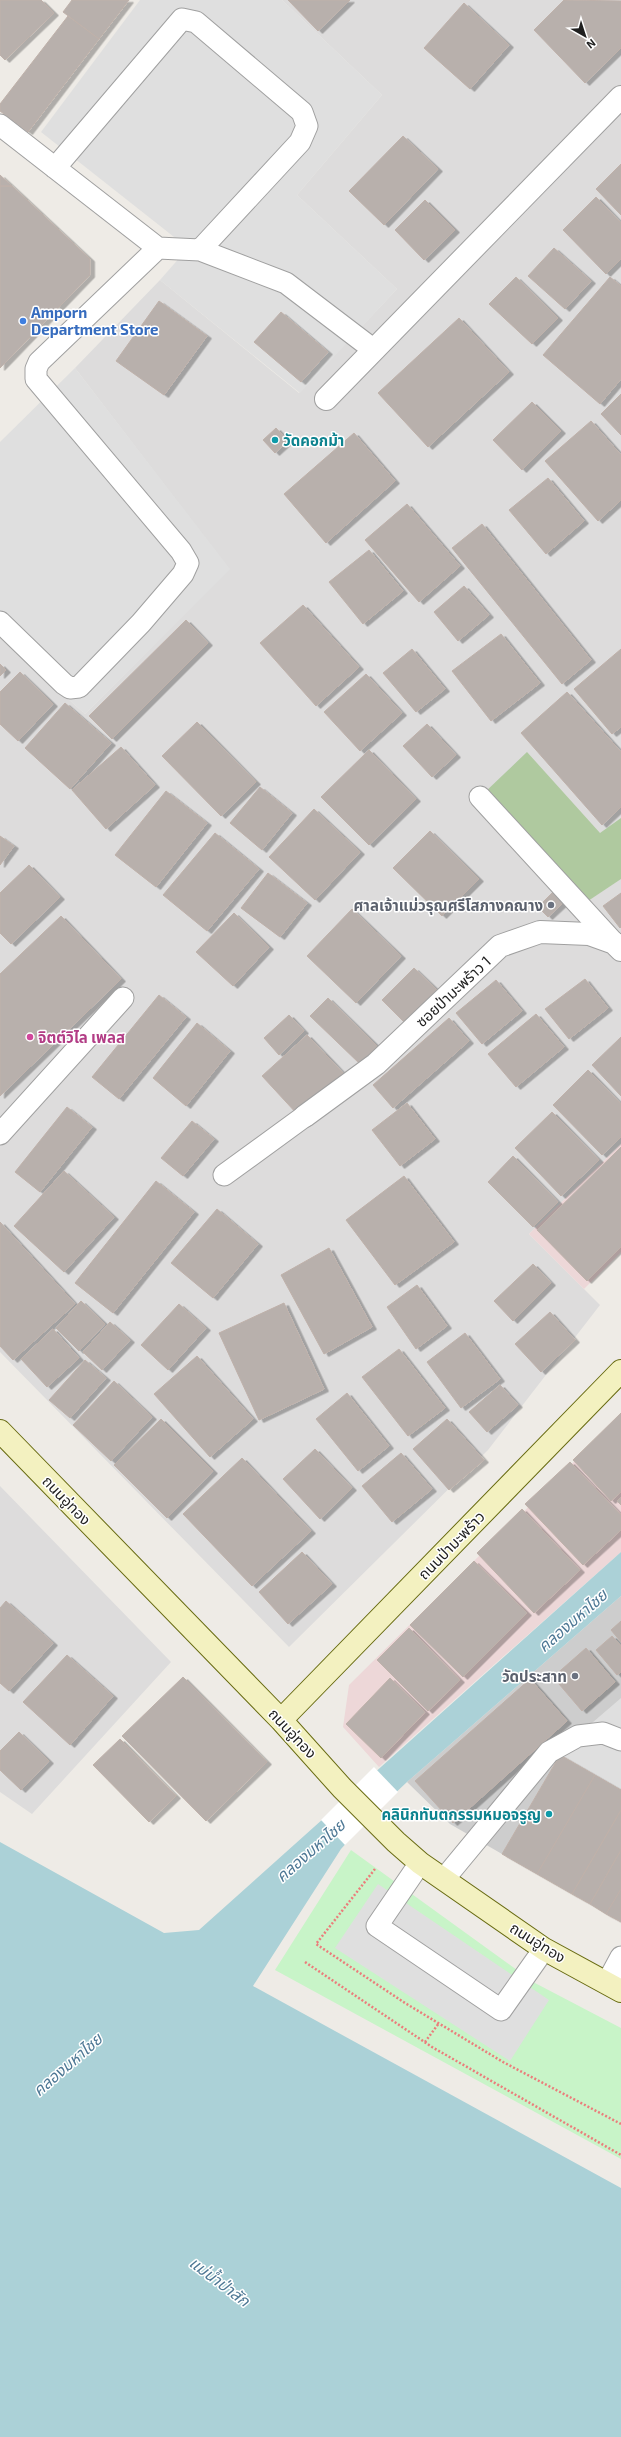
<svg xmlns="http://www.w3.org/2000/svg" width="621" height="2437" viewBox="0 0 621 2437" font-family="'Exo 2','Noto Sans Thai',sans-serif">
<defs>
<filter id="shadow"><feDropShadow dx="4.5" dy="2.5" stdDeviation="0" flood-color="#0004"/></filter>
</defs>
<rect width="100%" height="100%" fill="#eeebe6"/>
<path fill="#dddcdc" d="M 282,0 L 621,0 L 621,1144 L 529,1234 L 600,1305 L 488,1450 L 289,1647 L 0,1352 L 0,638 L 85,714 L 229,569 L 75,368 L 160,280 L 299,393 L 397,289 L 297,195 L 382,95 Z
M 0,1486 L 171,1662 L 32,1814 L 0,1792 Z"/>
<path fill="#edd7d8" d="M 621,1144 L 621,1252 L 584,1289 L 529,1234 Z
M 621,1415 L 621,1552 L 379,1767 L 343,1727 L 349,1685 Z"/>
<path fill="#cdcdcd" d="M 621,1596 L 621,1790 L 560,1755 L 502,1854 L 450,1824 L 407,1782 Z"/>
<path fill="#afc99f" d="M 527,752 L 600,833 L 621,818 L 621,879 L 582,905 L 483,794 Z"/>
<path fill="#c8f4c8" d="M 351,1850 L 535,1983 L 621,2028 L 621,2159 L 275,1970 Z"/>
<path fill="#dfdfdf" d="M 140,0 L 282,0 L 382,95 L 297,195 L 397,289 L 300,393 L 160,280 L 188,248 L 41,132 Z
M 75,368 L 230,569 L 85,714 L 0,638 L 0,442 Z
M 621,1698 L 621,1790 L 560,1755 L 578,1735 Z
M 378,1884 L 549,2000 L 510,2061 L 335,1948 Z"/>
<path fill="#abd1d7" d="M 621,1552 L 621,1596 L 407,1782 L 369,1818 L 341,1849 L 253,1986 L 621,2188 L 621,2437 L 0,2437 L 0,1842 L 164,1933 L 199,1930 Z"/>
<path fill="#fff" d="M 374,1767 L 398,1792 L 345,1845 L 321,1820 Z"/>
<path fill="#b8b0ac" stroke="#bfb1aa" filter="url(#shadow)" d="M 0,0 L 41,0 L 54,13 L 5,60 L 0,55 Z
M 72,0 L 129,0 L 99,39 L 63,12 Z
M 288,0 L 350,0 L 318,31 Z
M 564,0 L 621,1 L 621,48 L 585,83 L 534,30 Z
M 464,3 L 509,45 L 470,89 L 424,48 Z
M 68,16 L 99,39 L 28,132 L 0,111 L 0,104 Z
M 403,136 L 438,169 L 384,225 L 349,191 Z
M 621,164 L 621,215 L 596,189 Z
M 0,175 L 12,186 L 0,186 Z
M 0,186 L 12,186 L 90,259 L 90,275 L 0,368 Z
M 596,197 L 621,223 L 621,259 L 606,274 L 563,230 Z
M 425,200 L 455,230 L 424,260 L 395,230 Z
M 554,248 L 591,281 L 565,309 L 528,276 Z
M 516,277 L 558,318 L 532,344 L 489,304 Z
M 610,277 L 621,286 L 621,379 L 600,404 L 543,355 Z
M 159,301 L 207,336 L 164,395 L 116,361 Z
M 281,312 L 328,352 L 301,382 L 254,342 Z
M 459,318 L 509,372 L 428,447 L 378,393 Z
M 621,394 L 621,435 L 601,414 Z
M 532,402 L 561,431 L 522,470 L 493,440 Z
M 591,421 L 621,455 L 621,500 L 598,521 L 545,461 Z
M 276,428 L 288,441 L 275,453 L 263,440 Z
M 354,433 L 395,481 L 326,543 L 284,494 Z
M 548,478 L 584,521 L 546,554 L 509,510 Z
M 407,504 L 460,566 L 419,602 L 365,540 Z
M 482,524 L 591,660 L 562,684 L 452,548 Z
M 369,550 L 403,591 L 363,624 L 329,582 Z
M 464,586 L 489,615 L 458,641 L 434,612 Z
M 303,605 L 359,667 L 316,706 L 260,643 Z
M 186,620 L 208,643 L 112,739 L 89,716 Z
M 501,634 L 540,683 L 491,721 L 452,671 Z
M 412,649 L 445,689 L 416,712 L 383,673 Z
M 621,649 L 621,727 L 612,734 L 574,689 Z
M 0,664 L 6,670 L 0,676 Z
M 20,672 L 53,704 L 18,741 L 0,724 L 0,692 Z
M 366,674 L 402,713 L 360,751 L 324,712 Z
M 567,692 L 621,752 L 621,807 L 602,825 L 521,733 Z
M 65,703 L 111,743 L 70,789 L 25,748 Z
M 197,722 L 256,782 L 221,816 L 162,756 Z
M 427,724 L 456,755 L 432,777 L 403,746 Z
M 121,747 L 155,785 L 106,829 L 72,790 Z
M 369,750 L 416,799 L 369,845 L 321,797 Z
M 260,787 L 292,813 L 262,850 L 230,823 Z
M 166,791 L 207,823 L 156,887 L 115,855 Z
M 314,809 L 360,852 L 315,900 L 269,857 Z
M 430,831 L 479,879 L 442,916 L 393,868 Z
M 215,833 L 259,869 L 207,931 L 163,895 Z
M 0,836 L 14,846 L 0,865 Z
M 29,865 L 60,897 L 11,944 L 0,933 L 0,893 Z
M 268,873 L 307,903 L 280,937 L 241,908 Z
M 553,892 L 563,903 L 548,917 L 538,907 Z
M 621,893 L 621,927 L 620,928 L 603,906 Z
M 352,909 L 401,956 L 356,1003 L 307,956 Z
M 234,913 L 269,947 L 233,986 L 196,952 Z
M 61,916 L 121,979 L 0,1096 L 0,974 Z
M 414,968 L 439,992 L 406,1024 L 382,1000 Z
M 585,979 L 608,1008 L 569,1039 L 545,1009 Z
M 496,980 L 522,1011 L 482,1044 L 456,1013 Z
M 159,995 L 186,1017 L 119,1099 L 92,1077 Z
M 328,998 L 378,1047 L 361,1065 L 310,1016 Z
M 536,1014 L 564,1047 L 516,1087 L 488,1054 Z
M 289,1015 L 304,1031 L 279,1055 L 264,1038 Z
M 449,1018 L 469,1041 L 393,1108 L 373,1085 Z
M 197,1023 L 230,1051 L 186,1106 L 153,1078 Z
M 307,1035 L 343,1073 L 298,1115 L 262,1076 Z
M 621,1037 L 621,1096 L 592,1065 Z
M 588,1070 L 621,1104 L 621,1137 L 602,1155 L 553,1105 Z
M 407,1103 L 435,1139 L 400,1166 L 372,1130 Z
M 67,1107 L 92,1127 L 40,1192 L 15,1172 Z
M 552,1112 L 599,1160 L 561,1196 L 515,1148 Z
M 192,1121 L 214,1139 L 183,1176 L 161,1158 Z
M 621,1147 L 621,1247 L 587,1281 L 537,1230 Z
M 513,1156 L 558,1202 L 533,1227 L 488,1182 Z
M 64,1171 L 114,1217 L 64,1272 L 14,1226 Z
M 404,1176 L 454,1242 L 395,1285 L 346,1220 Z
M 156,1181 L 194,1212 L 113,1313 L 75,1283 Z
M 217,1209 L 258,1244 L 213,1298 L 171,1263 Z
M 0,1222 L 75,1304 L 13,1360 L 0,1346 Z
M 329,1248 L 372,1327 L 324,1354 L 281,1275 Z
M 533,1264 L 551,1283 L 513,1321 L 494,1301 Z
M 417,1285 L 447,1326 L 416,1349 L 387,1307 Z
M 81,1301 L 105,1324 L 79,1351 L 56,1328 Z
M 284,1303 L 324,1389 L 259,1420 L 219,1333 Z
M 179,1304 L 206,1328 L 168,1370 L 141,1345 Z
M 550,1312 L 575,1340 L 541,1372 L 515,1344 Z
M 110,1322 L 130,1340 L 102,1370 L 83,1352 Z
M 53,1329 L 79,1358 L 47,1387 L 21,1359 Z
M 465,1333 L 500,1379 L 461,1408 L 427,1362 Z
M 399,1349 L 445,1408 L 408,1436 L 362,1377 Z
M 197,1356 L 253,1419 L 210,1457 L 154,1394 Z
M 85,1360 L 106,1378 L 70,1418 L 49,1400 Z
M 114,1381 L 152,1417 L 111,1461 L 73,1425 Z
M 500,1385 L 518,1405 L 487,1432 L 469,1412 Z
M 347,1393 L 389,1446 L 358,1471 L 316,1419 Z
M 621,1413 L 621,1492 L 611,1501 L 573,1460 Z
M 161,1419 L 213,1471 L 167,1518 L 114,1465 Z
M 447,1419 L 484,1460 L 449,1490 L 413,1449 Z
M 315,1449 L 352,1488 L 320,1519 L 283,1479 Z
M 401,1453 L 432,1489 L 392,1522 L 362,1486 Z
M 242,1458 L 311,1531 L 252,1586 L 183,1514 Z
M 570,1462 L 621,1515 L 621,1530 L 583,1565 L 525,1504 Z
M 621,1497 L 621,1505 L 617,1501 Z
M 522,1509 L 580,1570 L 534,1613 L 477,1553 Z
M 302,1552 L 332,1584 L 288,1624 L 259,1592 Z
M 474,1561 L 527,1613 L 463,1677 L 410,1625 Z
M 6,1601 L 53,1643 L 9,1691 L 0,1683 L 0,1608 Z
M 621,1621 L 621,1642 L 611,1630 Z
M 409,1628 L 460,1680 L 428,1711 L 377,1660 Z
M 612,1636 L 621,1646 L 621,1672 L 617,1675 L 596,1650 Z
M 586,1648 L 615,1682 L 582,1711 L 553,1677 Z
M 67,1655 L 113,1696 L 70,1745 L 23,1702 Z
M 183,1677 L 267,1762 L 206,1821 L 122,1736 Z
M 390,1678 L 425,1712 L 381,1758 L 346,1724 Z
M 530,1679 L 567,1721 L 453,1823 L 415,1781 Z
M 19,1732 L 49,1761 L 21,1790 L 0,1770 L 0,1751 Z
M 120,1739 L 176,1796 L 149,1822 L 93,1765 Z
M 560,1755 L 595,1775 L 537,1874 L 502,1854 Z
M 595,1775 L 621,1790 L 621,1810 L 572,1894 L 537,1874 Z
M 621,1810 L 621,1850 L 590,1904 L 572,1894 Z
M 621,1850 L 621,1889 L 606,1914 L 590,1904 Z
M 621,1889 L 621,1922 L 606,1914 Z"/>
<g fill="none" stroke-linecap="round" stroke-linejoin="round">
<g stroke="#a0a0a0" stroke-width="23">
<path id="lane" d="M 0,125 L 158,248 L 200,250 L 300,142 L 307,126 L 302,112 L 196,22 L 182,19 L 55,168
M 200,250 L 286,283 L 374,350
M 0,622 L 64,684 L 70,688 L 79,687 L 141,623 L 183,574 L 188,563 L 181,551 L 36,379 L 36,369 L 39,362 L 158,248
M 480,797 L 614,943
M 0,1134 L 123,998
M 224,1175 L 305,1116
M 420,1863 L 377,1926 L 501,2010 L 544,1949
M 444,1879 L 549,1752 L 578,1736 L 603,1733 L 621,1740
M 607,1983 L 621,1957"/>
</g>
<g stroke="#a0a0a0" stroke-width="24">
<path id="street" d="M 326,399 L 621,97
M 305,1116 L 376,1064 L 500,946 L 540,932 L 589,934 L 614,943 L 621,950"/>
</g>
<g stroke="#686b11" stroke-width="24">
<path id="secondary" d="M 0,1431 L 281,1720 L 342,1788 L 396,1842 L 420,1863 L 544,1949 L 621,1991
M 281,1720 L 621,1371"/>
</g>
<path stroke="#eb7d7b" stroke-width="2.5" stroke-dasharray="2 2" stroke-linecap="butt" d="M 375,1869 L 316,1944 L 405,2003 L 503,2062 L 621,2124
M 305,1962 L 432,2047 L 621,2155
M 425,2042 L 439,2023"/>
<use href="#lane" stroke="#fff" stroke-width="21"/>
<use href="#street" stroke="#fff" stroke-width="22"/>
<use href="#secondary" stroke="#f3f1c0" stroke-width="22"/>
</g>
<circle fill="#3f7fe0" stroke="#fff" stroke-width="1.5" cx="23" cy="321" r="4"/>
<g fill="#0f9aa8" stroke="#fff" stroke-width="1.5">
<circle cx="275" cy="440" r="4"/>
<circle cx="549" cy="1814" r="4"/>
</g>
<g fill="#6b7280" stroke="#fff" stroke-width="1.5">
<circle cx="551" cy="905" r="4"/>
<circle cx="575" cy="1676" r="4"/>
</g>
<circle fill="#d1479c" stroke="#fff" stroke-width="1.5" cx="30" cy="1037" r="4"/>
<g text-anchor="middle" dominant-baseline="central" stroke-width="3" stroke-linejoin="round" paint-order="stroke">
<g font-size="15" font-weight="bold" fill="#366cbe" stroke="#fff" text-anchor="start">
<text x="31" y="312">Amporn<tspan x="31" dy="17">Department Store</tspan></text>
</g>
<g font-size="15" font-weight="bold" fill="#0d838f" stroke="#fff" text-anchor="start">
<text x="283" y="440">วัดคอกม้า</text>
<text x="541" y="1814" text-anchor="end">คลินิกทันตกรรมหมอจรูญ</text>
</g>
<g font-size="15" font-weight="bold" fill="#5b616d" stroke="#fff" text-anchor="end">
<text x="543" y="905">ศาลเจ้าแม่วรุณศรีโสภางคณาง</text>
<text x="567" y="1676">วัดประสาท</text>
</g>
<g font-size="15" fill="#1f1f1f" stroke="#fff">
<text transform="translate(453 991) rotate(-43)">ซอยป่ามะพร้าว 1</text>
<text transform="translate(67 1500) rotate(46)">ถนนอู่ทอง</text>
<text transform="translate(451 1545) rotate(-46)">ถนนป่ามะพร้าว</text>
<text transform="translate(293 1733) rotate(47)">ถนนอู่ทอง</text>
<text transform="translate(538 1942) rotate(32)">ถนนอู่ทอง</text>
</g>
<g font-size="15" font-weight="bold" fill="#b23c85" stroke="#fff" text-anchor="start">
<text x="38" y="1037">จิตต์วิไล เพลส</text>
</g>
<g font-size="16" font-style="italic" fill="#4e7895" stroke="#fff">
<text transform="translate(572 1620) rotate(-41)">คลองมหาไชย</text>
<text transform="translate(310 1850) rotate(-41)">คลองมหาไชย</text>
<text transform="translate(67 2064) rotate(-41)">คลองมหาไชย</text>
<text transform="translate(220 2281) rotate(37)">แม่น้ำป่าสัก</text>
</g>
</g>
<g transform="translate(585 36) rotate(141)" stroke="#ffffff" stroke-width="3" paint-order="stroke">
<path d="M0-3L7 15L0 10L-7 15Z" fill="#1f1f1f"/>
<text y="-6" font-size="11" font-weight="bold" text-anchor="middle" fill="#1f1f1f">N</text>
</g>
</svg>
